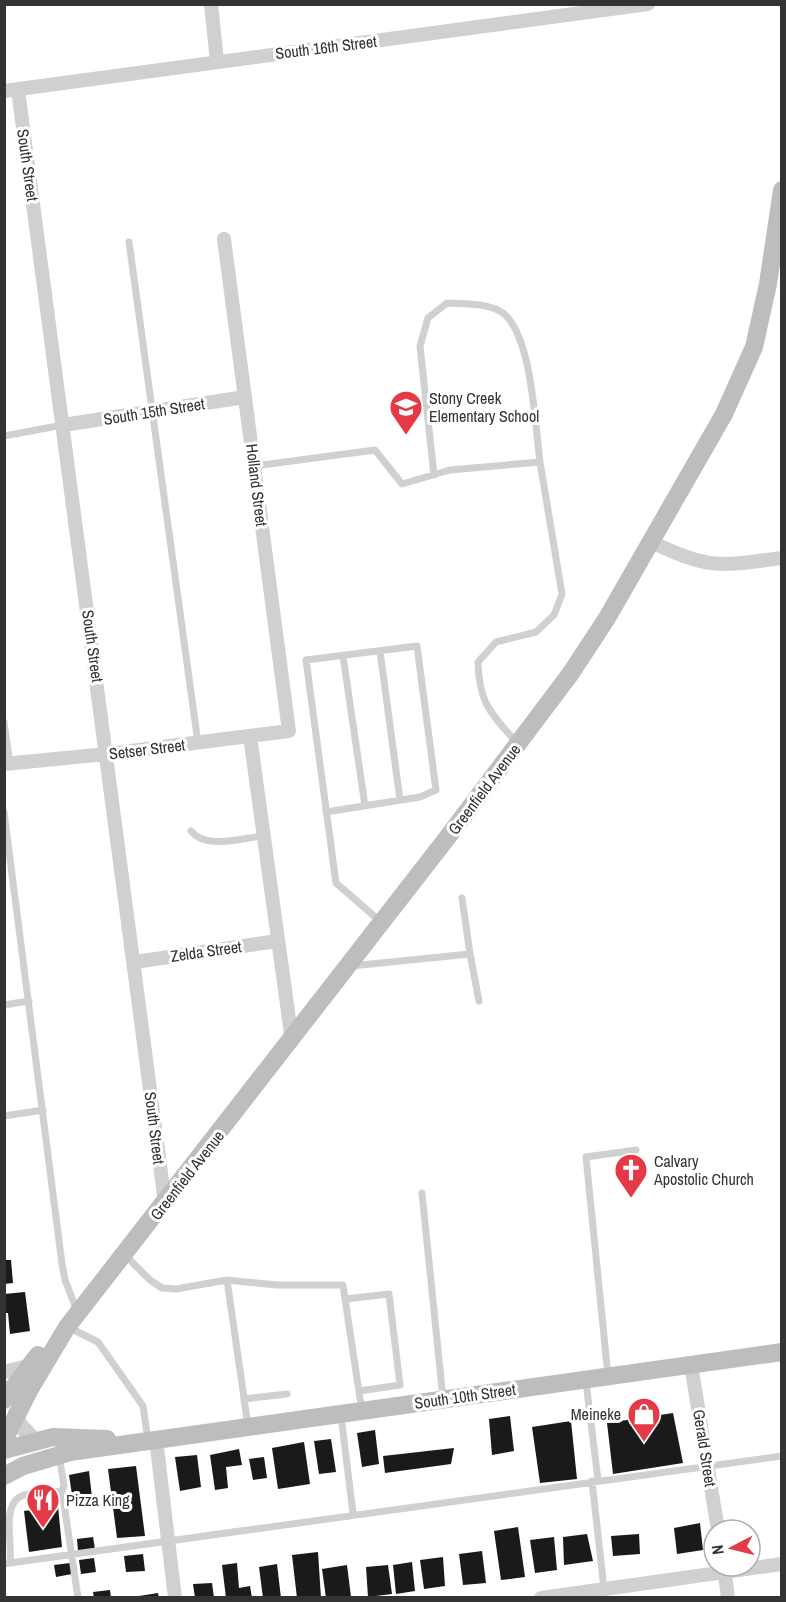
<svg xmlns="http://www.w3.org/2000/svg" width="786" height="1602" viewBox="0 0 786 1602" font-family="'Archivo Narrow',sans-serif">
<rect width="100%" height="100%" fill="#fff"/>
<path fill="#1a1a1a" d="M 4,1260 L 11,1260 L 13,1283 L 4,1284 Z
M 25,1292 L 30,1331 L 10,1334 L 8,1313 L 4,1313 L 4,1294 Z
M 673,1413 L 683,1463 L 613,1474 L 607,1423 Z
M 510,1416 L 514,1451 L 492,1455 L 489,1419 Z
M 571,1421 L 577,1479 L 540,1483 L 532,1427 Z
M 375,1430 L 379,1464 L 362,1467 L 357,1433 Z
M 331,1439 L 336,1472 L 319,1474 L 314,1441 Z
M 304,1442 L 310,1484 L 278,1489 L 272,1448 Z
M 454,1448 L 451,1464 L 385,1473 L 383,1456 Z
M 239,1449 L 242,1465 L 226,1467 L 228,1488 L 215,1490 L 210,1455 Z
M 197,1455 L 201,1487 L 180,1491 L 175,1457 Z
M 264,1457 L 267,1478 L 253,1480 L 249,1459 Z
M 136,1466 L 145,1536 L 117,1538 L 108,1469 Z
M 89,1471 L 93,1506 L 74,1508 L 69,1475 Z
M 58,1506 L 62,1547 L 29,1552 L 24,1511 Z
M 700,1523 L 703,1550 L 677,1554 L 674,1528 Z
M 518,1527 L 525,1577 L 501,1580 L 494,1531 Z
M 587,1534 L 593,1561 L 564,1565 L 563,1537 Z
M 639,1534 L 640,1554 L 613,1556 L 611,1536 Z
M 93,1537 L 95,1549 L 78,1551 L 77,1539 Z
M 554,1537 L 557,1570 L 535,1573 L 530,1540 Z
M 482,1551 L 486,1583 L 463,1585 L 459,1554 Z
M 318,1552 L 321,1598 L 297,1598 L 292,1555 Z
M 143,1554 L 145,1571 L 126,1572 L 124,1556 Z
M 443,1557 L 445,1586 L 424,1589 L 420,1560 Z
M 94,1558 L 96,1572 L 81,1574 L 79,1560 Z
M 412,1562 L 415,1591 L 396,1594 L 393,1565 Z
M 70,1563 L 72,1574 L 56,1577 L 54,1565 Z
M 237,1563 L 239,1588 L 250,1586 L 252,1598 L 226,1598 L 222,1565 Z
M 277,1564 L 281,1598 L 263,1598 L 259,1567 Z
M 347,1565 L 351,1597 L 326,1598 L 322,1569 Z
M 388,1565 L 392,1594 L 368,1597 L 366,1567 Z
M 212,1583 L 214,1598 L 195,1598 L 193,1584 Z
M 110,1590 L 111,1598 L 94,1598 L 93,1592 Z
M 158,1593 L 159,1598 L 139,1598 L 139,1596 Z"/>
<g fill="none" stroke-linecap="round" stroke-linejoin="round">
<path stroke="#d0d0d0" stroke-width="7" d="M 129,242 L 198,743
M 4,436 L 63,425
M 254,466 L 375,450 L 402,484 L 450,470 L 540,462 L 562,594 L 554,615 L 536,632 L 496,642 L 478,662 C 479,703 490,712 516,742
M 434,475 L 420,346 L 428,318 L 447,303 C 464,304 482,303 498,310 C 532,325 535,427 540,462
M 380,651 L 400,800
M 343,656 L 365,806
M 4,722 L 10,763
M 4,812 L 62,1264 L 65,1280 L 77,1311
M 326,812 L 420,797 L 436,790 L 417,646 L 306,660 L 336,883 L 381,922
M 191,831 C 206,850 242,838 263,836
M 470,954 L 479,1001
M 351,966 L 470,954 L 462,898
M 4,1005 L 29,1001
M 4,1116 L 43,1110
M 422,1193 L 443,1399
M 125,1255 L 150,1280 L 162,1288 L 176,1289 L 227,1280 L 277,1285 L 343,1285 L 345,1299
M 227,1280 L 248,1426
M 70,1328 L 98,1342 L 143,1406 L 148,1440
M 608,1376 L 586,1157 L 636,1150
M 586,1382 L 598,1480
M 359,1391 L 400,1385 L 389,1294 L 345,1299 L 361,1405 L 362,1411
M 244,1399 L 287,1394
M 341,1415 L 353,1514
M 592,1481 L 604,1589
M 62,1490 L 78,1598
M 10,1563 L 782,1456
M 4,1564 L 10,1563 C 13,1544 0,1502 24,1495 C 36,1492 51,1495 62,1490 L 64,1486 L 59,1455"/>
<path stroke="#d0d0d0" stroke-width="14" d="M 211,4 L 217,61
M 18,90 L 165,1203
M 4,91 L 648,4
M 63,425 L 245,397
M 652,542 C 708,570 721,566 782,558
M 250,736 L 292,1041
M 4,764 L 107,754 L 289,731 L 224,239
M 135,962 L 277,941
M 691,1365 L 718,1530
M 4,1372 L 31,1365
M 156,1439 L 175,1598
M 724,1566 L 728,1598
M 541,1598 L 782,1564"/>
<path stroke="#d0d0d0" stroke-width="16" d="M 16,1413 L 19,1424 L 35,1441"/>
<path stroke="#bdbdbd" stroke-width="18" d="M 4,1400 L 38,1355
M 4,1440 L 30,1389 L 67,1327 L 447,838 L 571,673 L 607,618 L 724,414 L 754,347 L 768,284 L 782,190
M 4,1450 L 53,1437 L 107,1439
M 4,1476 L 23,1466 L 70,1452 L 782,1352"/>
</g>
<defs>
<g id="school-pin" transform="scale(1.725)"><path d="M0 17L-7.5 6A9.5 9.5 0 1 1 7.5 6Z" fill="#e63946" stroke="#fff"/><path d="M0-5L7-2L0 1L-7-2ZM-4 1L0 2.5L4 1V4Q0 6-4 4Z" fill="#fff"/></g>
<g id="church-pin" transform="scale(1.725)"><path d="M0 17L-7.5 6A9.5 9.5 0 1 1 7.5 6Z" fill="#e63946" stroke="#fff"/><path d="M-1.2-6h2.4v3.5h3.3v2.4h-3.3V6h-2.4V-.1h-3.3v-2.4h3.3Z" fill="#fff"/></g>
<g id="shop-pin" transform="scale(1.725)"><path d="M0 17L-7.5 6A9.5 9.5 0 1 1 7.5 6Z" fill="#e63946" stroke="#fff"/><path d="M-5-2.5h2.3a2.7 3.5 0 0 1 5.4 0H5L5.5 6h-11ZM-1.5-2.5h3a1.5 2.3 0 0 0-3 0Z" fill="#fff"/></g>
<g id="restaurant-pin" transform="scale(1.725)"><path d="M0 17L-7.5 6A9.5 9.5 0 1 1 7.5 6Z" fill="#e63946" stroke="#fff"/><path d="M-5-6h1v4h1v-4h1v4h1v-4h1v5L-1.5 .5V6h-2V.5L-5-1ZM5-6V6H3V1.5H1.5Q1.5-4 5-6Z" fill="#fff"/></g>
</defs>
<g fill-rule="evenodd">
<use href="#school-pin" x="406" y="407"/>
<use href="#church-pin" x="631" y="1170"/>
<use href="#shop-pin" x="644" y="1414"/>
<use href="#restaurant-pin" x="43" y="1500"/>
</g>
<g text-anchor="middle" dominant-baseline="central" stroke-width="6" stroke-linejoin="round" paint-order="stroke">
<g font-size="16" fill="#333" stroke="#fff">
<text transform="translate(326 47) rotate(-7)">South 16th Street</text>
<text transform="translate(28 165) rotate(82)">South Street</text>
<text transform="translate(154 411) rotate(-9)">South 15th Street</text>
<text transform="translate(257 485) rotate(83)">Holland Street</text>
<text transform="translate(93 646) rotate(82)">South Street</text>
<text transform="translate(147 749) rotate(-7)">Setser Street</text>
<text transform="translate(484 789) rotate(-53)">Greenfield Avenue</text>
<text transform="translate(206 951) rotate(-8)">Zelda Street</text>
<text transform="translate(155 1128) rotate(83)">South Street</text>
<text transform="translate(187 1175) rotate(-52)">Greenfield Avenue</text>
<text transform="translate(465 1396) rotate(-8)">South 10th Street</text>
<text transform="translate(705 1448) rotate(81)">Gerald Street</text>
</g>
<g font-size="16" fill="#333" stroke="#fff" text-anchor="start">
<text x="429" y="398">Stony Creek<tspan x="429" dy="18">Elementary School</tspan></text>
<text x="654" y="1161">Calvary<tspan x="654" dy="18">Apostolic Church</tspan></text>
<text x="621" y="1414" text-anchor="end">Meineke</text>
<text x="66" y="1500">Pizza King</text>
</g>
</g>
<rect width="786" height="1602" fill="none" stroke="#333333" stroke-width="12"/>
<g transform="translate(732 1548) rotate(263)"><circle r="28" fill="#ffffff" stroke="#adadad" stroke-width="1.5"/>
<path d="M0-4.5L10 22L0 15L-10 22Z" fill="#e63946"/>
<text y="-9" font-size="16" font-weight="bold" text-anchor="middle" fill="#333333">N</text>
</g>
</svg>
